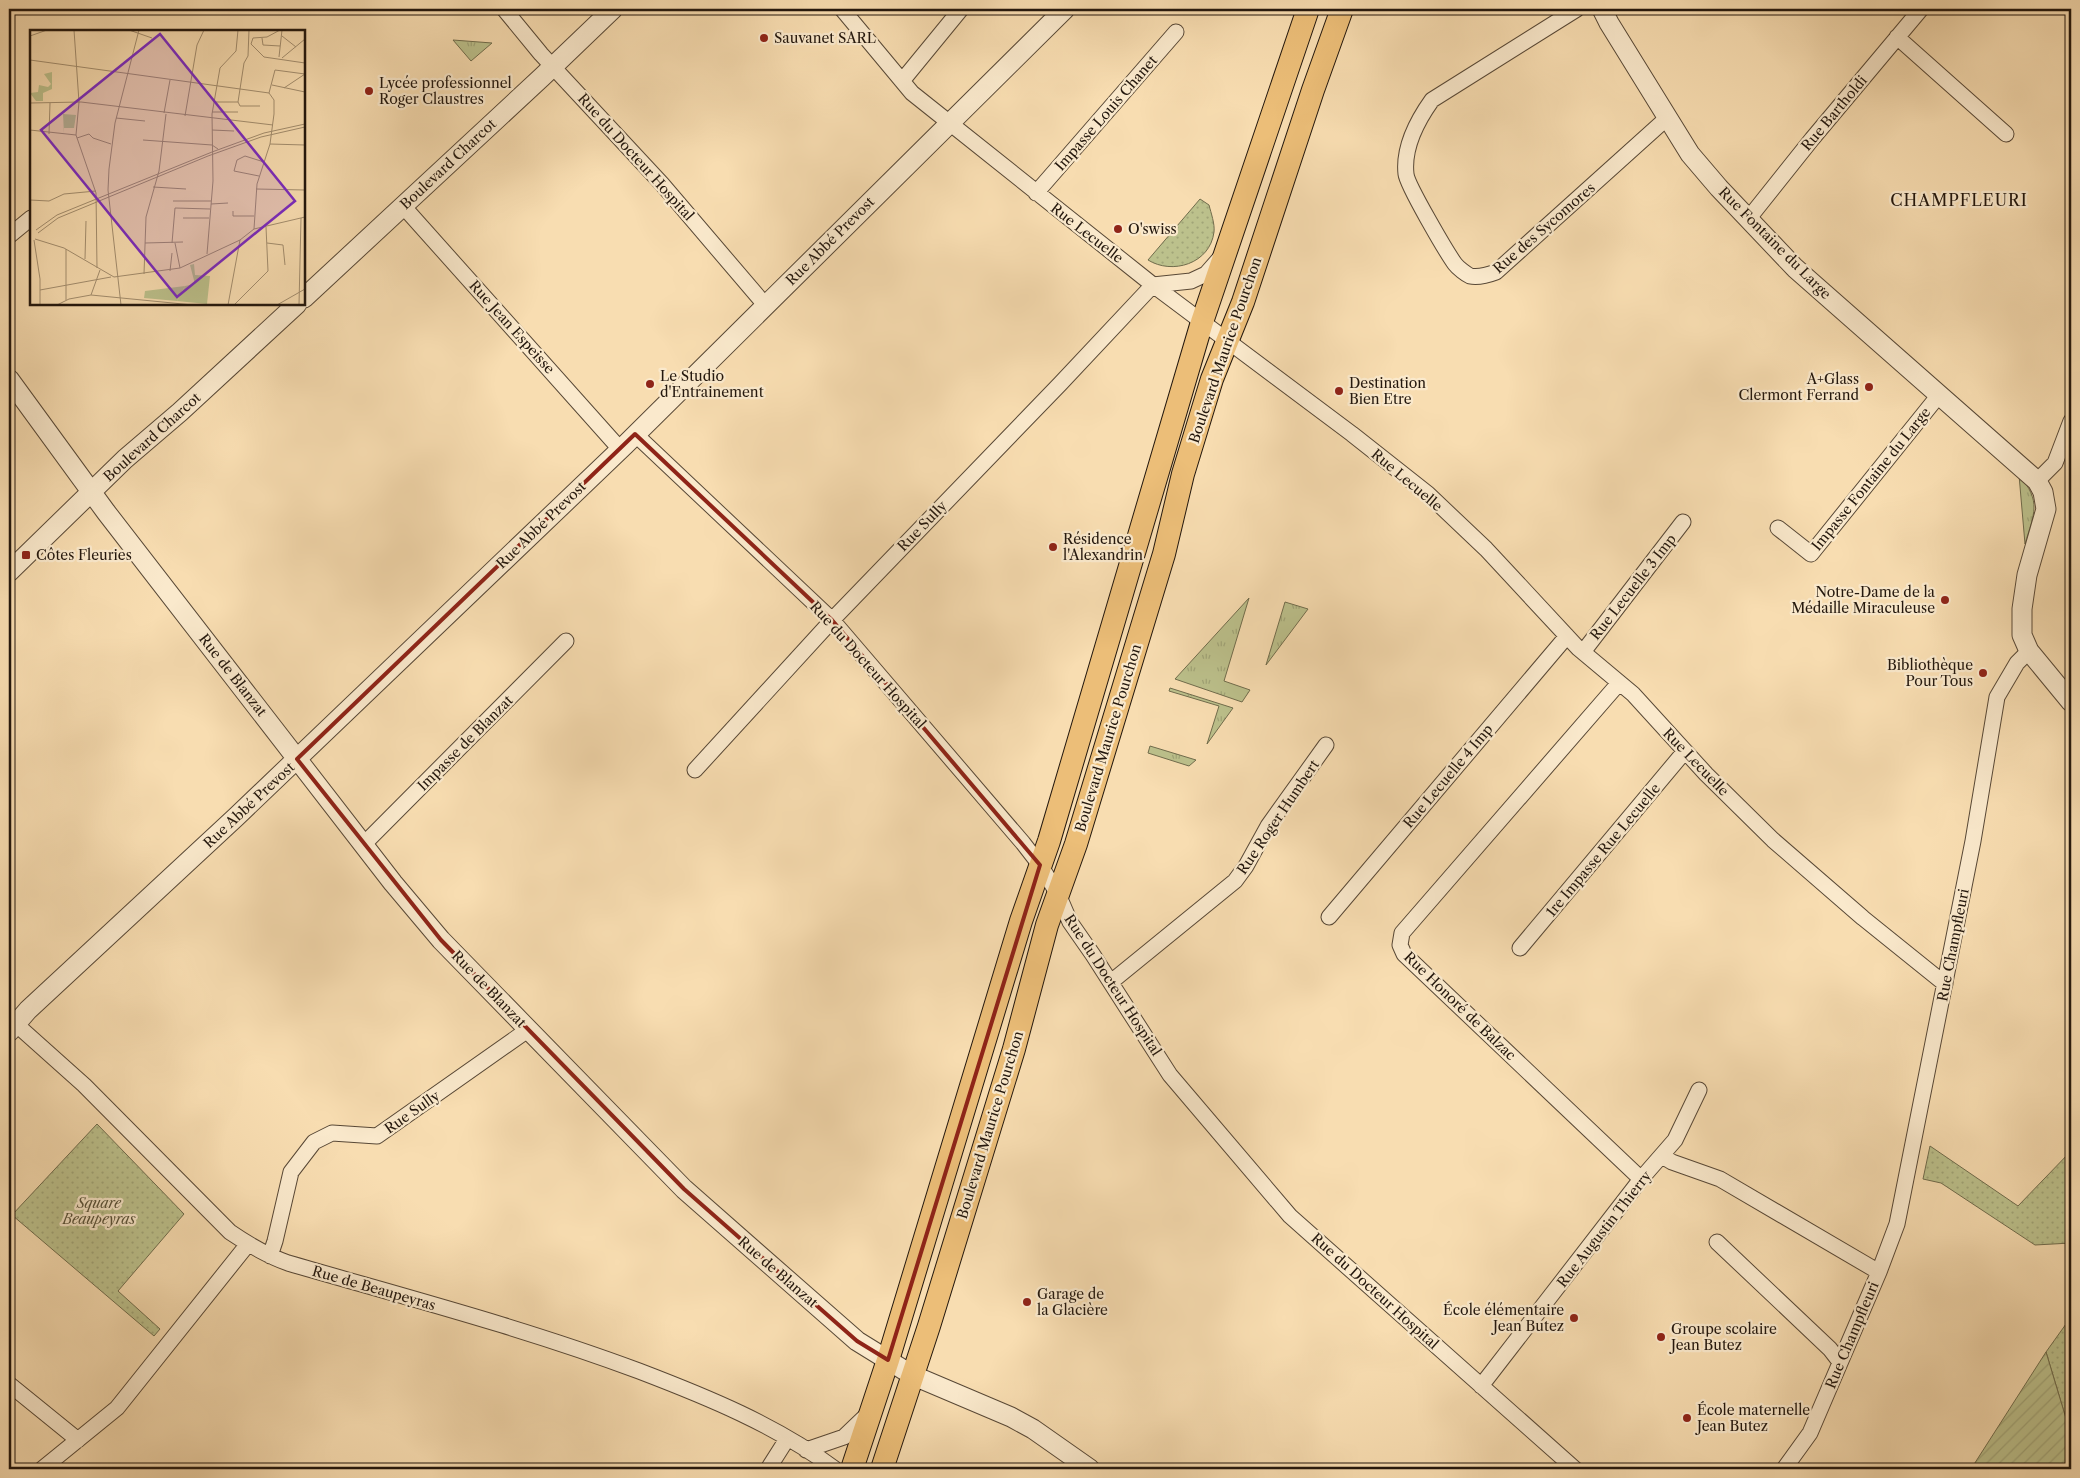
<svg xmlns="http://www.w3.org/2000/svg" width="2080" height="1478" viewBox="0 0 2080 1478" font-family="'Libre Caslon Text',serif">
<defs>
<pattern id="grass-tufts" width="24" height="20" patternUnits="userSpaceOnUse" patternTransform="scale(1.25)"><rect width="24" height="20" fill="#bcc18c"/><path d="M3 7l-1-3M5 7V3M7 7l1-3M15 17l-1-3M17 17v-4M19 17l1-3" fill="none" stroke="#a1a578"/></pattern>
<pattern id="park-dots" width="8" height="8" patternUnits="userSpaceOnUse" patternTransform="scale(1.25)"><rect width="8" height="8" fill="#bcc18c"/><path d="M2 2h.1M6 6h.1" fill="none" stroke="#a1a578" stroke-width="1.8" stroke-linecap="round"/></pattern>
<pattern id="garden-furrows" width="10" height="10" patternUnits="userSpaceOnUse" patternTransform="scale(1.25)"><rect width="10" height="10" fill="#bcc18c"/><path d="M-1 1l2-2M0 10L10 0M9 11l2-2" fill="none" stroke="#a1a578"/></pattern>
</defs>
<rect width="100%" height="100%" fill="#f8ddb1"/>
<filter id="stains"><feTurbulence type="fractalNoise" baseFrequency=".004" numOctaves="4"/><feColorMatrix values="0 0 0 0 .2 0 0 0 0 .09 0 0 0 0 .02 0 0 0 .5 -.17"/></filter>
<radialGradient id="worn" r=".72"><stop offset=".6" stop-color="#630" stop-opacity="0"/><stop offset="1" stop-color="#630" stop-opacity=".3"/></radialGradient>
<path fill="url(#grass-tufts)" stroke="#706c4c" d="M 453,40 L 492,43 L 471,61 Z
M 2019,475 C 2042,502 2034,513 2025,544 Z
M 1249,598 L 1224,681 L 1250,690 L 1242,702 L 1175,679 Z
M 1285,602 L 1308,609 L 1266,665 Z
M 1170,688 L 1233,708 L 1207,744 L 1219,706 L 1169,691 Z
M 1150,746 L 1196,760 L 1189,766 L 1148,753 Z"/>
<path fill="url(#park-dots)" stroke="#706c4c" d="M 1200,199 L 1209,205 C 1211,213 1215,224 1214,232 C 1210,264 1172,275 1148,260 Z
M 97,1124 L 184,1214 L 118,1291 L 160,1329 L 154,1336 L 12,1215 Z
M 1930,1146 L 2018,1206 L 2071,1151 L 2071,1243 L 2035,1245 L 1941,1183 L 1923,1179 Z
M 2071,1317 L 2071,1435 L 2046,1352 Z"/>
<path fill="url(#garden-furrows)" stroke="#706c4c" d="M 2046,1352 L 2071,1435 L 2071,1469 L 1971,1469 Z"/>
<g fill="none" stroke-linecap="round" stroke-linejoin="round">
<g stroke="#584836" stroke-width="17">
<path id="minor" d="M 504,9 L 541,54 L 662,184 L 766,306
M 842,9 L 912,93 L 1153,285 L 1352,434 L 1428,494 L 1486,549 L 1578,648 L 1633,694 L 1706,774 L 1773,840 L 1863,918 L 1945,984
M 1577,9 L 1432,100 C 1417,121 1403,147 1406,174 C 1407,185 1447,253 1455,264 C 1458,268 1466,274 1470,276 C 1479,278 1488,275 1496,272 L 1667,118
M 1897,37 L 2006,134
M 902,81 L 961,9
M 1036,193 L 1176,32
M 403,206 L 620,449
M 1749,218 L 1812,139 L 1921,9
M 9,236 L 31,218
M 635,434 L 832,620 L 1023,843 L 1040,865 L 1058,894 L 1070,922 L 1093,955 L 1170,1075 L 1290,1216 L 1575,1469
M 2037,481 L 2055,463 L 2071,421
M 1778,528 L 1811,554 L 1939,395
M 1583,652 L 1683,522
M 1619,683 L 1402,933 L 1400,945 L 1404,954 L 1641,1179
M 695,770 L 835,617 L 1060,384 L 1153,285 L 1191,281 L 1206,274 L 1220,258
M 363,845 L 566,641
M 1329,917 L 1567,636
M 1520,948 L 1685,751
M 1111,982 L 1235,881 L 1246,866 L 1268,826 L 1326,745
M 9,1018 L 84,1085 L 230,1232 C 249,1245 266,1255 288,1263 C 405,1297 524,1328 639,1371 C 707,1397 776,1425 835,1469
M 1662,1156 L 1672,1162 L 1720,1179 L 1879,1272
M 1717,1242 L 1830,1349 L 1840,1362
M 270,1256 L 275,1241 L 291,1172 L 314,1142 L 332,1133 L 377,1136 L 529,1029
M 9,1384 L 78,1440
M 1481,1386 L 1641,1179 L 1675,1140 L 1699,1090
M 806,1450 L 844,1437 L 868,1414
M 42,1469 L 117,1408 L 248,1244
M 768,1469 L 787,1439
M 1784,1469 L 1810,1433 L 1879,1272 L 1897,1224 L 1973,841 L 1997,697 L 2017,663 L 2029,651"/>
</g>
<g stroke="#584836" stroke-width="21">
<path id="tertiary" d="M 1602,9 L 1609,23 L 1690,154 L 1719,188 L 1795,268 L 2037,481 L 2043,492 L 2046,509 L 2027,575 L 2022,609 L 2022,635 L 2029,651 L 2071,702
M 304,298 L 542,77 L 613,9
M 9,379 L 106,512 L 393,883 L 441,940 L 684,1189 L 857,1341 L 912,1375 L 1011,1417 L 1033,1429 L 1090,1469
M 9,572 L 125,459 L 180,412 L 297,304
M 9,1032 L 28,1010 L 236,817 L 625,445 L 1065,9"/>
</g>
<g stroke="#23170d" stroke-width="24">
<path id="primary" d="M 852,1469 L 888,1360 L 1021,921 L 1049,841 L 1202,322 L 1308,9
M 882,1469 L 929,1326 L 1014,1049 L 1047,925 L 1076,844 L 1164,554 L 1183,474 L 1212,379 L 1243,302 L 1313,90 L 1342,9"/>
</g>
<use href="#minor" stroke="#fae9cc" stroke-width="15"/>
<use href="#tertiary" stroke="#fae9cc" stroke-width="19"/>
<use href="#primary" stroke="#ecbe78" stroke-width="22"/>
</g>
<path fill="none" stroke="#8f2418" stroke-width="4" stroke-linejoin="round" d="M 635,434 L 832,620 L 1040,865 L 888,1360 L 857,1341 L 684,1189 L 441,940 L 297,759 Z"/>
<g fill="#8f2418" stroke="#fae9cc" stroke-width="2">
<circle cx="764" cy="38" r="5"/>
<circle cx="369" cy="91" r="5"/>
<circle cx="1118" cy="229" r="5"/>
<circle cx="650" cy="384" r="5"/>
<circle cx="1869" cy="387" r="5"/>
<circle cx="1339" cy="391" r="5"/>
<circle cx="1053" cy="547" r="5"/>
<rect x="21" y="550" width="10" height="10" rx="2.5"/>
<circle cx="1945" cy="600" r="5"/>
<circle cx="1983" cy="673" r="5"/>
<circle cx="1027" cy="1302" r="5"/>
<circle cx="1574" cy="1318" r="5"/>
<circle cx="1661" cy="1337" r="5"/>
<circle cx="1687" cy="1418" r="5"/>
</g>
<g text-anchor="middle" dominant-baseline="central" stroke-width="4.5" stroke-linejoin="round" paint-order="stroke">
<g font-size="14" fill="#23170d" stroke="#fae9cc" text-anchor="start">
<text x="774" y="38">Sauvanet SARL</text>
<text x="379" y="83">Lycée professionnel<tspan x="379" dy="16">Roger Claustres</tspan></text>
<text x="1128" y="229">O'swiss</text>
<text x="660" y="376">Le Studio<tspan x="660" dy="16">d'Entrainement</tspan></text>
<text x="1859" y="379" text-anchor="end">A+Glass<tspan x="1859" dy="16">Clermont Ferrand</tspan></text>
<text x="1349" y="383">Destination<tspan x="1349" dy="16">Bien Etre</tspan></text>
<text x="1063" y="539">Résidence<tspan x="1063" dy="16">l'Alexandrin</tspan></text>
<text x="36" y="555">Côtes Fleuries</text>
<text x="1935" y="592" text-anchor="end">Notre-Dame de la<tspan x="1935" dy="16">Médaille Miraculeuse</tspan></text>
<text x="1973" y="665" text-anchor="end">Bibliothèque<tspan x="1973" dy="16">Pour Tous</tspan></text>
<text x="1037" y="1294">Garage de<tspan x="1037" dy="16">la Glacière</tspan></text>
<text x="1564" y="1310" text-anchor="end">École élémentaire<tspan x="1564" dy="16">Jean Butez</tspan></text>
<text x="1671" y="1329">Groupe scolaire<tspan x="1671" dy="16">Jean Butez</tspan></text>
<text x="1697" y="1410">École maternelle<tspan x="1697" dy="16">Jean Butez</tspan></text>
</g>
<g font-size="14" fill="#23170d" stroke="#fae9cc">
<text transform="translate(1106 113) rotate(-49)">Impasse Louis Chanet</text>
<text transform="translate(1834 113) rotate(-50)">Rue Bartholdi</text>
<text transform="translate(636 157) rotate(48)">Rue du Docteur Hospital</text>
<text transform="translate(448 164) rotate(-43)">Boulevard Charcot</text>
<text transform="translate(1544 228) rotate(-41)">Rue des Sycomores</text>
<text transform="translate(1087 233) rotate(38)">Rue Lecuelle</text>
<text transform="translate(830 241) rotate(-45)">Rue Abbé Prevost</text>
<text transform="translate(1775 243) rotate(45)">Rue Fontaine du Large</text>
<text transform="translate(512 327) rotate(48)">Rue Jean Espeisse</text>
<text transform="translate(1225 350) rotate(-71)">Boulevard Maurice Pourchon</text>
<text transform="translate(152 437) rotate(-42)">Boulevard Charcot</text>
<text transform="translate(1871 479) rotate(-51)">Impasse Fontaine du Large</text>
<text transform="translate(1407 480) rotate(40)">Rue Lecuelle</text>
<text transform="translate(541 525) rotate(-44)">Rue Abbé Prevost</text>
<text transform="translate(922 526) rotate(-46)">Rue Sully</text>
<text transform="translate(1633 587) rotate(-52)">Rue Lecuelle 3 Imp</text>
<text transform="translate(868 665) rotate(48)">Rue du Docteur Hospital</text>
<text transform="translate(233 675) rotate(52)">Rue de Blanzat</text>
<text transform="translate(1108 738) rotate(-73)">Boulevard Maurice Pourchon</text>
<text transform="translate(465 743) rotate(-45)">Impasse de Blanzat</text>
<text transform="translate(1696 762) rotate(46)">Rue Lecuelle</text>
<text transform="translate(1448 776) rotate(-50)">Rue Lecuelle 4 Imp</text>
<text transform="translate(249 805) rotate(-43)">Rue Abbé Prevost</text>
<text transform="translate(1278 817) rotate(-56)">Rue Roger Humbert</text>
<text transform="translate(1603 850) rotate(-50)">1re Impasse Rue Lecuelle</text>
<text transform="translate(1953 945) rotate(-79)">Rue Champfleuri</text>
<text transform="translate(1113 985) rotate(57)">Rue du Docteur Hospital</text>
<text transform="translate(489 989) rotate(46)">Rue de Blanzat</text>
<text transform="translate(1460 1006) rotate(44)">Rue Honoré de Balzac</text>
<text transform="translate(412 1112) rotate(-35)">Rue Sully</text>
<text transform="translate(990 1125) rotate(-73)">Boulevard Maurice Pourchon</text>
<text transform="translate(1604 1229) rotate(-52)">Rue Augustin Thierry</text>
<text transform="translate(778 1272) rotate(41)">Rue de Blanzat</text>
<text transform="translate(374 1288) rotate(16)">Rue de Beaupeyras</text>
<text transform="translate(1375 1291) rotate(42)">Rue du Docteur Hospital</text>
<text transform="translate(1852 1335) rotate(-67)">Rue Champfleuri</text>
</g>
<g font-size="14" font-style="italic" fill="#595239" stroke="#fae9cc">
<text x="99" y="1203">Square<tspan x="99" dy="16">Beaupeyras</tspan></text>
</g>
<g font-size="16" letter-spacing="1" fill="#23170d" stroke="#fae9cc">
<text x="1959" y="200">CHAMPFLEURI</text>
</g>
</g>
<g transform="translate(30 30)">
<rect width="275" height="275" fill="#f8ddb1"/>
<path d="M 33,84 L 46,85 L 44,98 L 34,98 L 34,104 ZM 164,234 L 165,245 L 180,246 L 177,274 L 147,271 L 155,256 L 165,254 L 160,235 Z" fill="#bcc18c"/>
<path d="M 22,42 L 22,59 L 13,63 L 13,71 L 6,71 L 0,63 L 8,62 L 9,55 L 18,57 L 21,54 L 14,44 ZM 155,256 L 147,271 L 114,268 L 115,261 Z" fill="#bcc18c"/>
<path fill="none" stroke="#a38e6f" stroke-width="1" d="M 44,0 L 49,72 L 46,105 L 66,163 L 67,238M 99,0 L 122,8M 219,0 L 218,26 L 214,33 L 208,72 L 210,76 L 230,76M 250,0 L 237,7 L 223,8 L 221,14 L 234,27 L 275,33M 0,6 L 17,0M 252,6 L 266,17M 232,8 L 233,15 L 250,16M 249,27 L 252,0M 252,28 L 275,9M 0,30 L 239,63M 242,55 L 275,62M 254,58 L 275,44M 239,63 L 245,40 L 275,44M 184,72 L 208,72M 0,73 L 51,72 L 243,95M 182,82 L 208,82M 134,83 L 140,50M 155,86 L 167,15 L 174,0M 86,88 L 115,91M 0,100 L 46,105M 182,100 L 204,101M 19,104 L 20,73M 47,108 L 59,104 L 63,108 L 81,114M 113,110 L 182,115 L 188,119M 240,114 L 275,115M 229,146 L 204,141 L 207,130 L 215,126 L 234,132M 123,157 L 156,159M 226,159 L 275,160M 0,170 L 19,171 L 34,164 L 66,161M 143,171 L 181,171M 181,174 L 198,173M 203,181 L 203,186 L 224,186M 153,188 L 179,188M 224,199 L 227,154 L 240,114 L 244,84 L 244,70 L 239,63M 6,200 L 27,185 L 182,122 L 234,103 L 275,94M 8,203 L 28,188 L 178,126 L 231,107 L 275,97M 5,209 L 34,218 L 84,247 L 150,238 L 210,210 L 224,199 L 275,187M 4,210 L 10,249 L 10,275M 115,213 L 153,212M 142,213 L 145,178 L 180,179M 145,213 L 150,238M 237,213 L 253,215 L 255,235M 177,224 L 183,151 L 182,84 L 190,38 L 206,21 L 208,0M 55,229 L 56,191M 140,241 L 142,223M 114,244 L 116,187 L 129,141 L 136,84M 10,260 L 81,247M 61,265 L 70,240M 36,270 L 36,219M 27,275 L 39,269 L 61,265 L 163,275M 91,275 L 78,160 L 79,139 L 85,93 L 109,0M 198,275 L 210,210M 204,275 L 238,241 L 236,197M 247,275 L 275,259M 269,275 L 271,188"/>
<path fill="#7b2cbf" fill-opacity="0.15" stroke="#7b2cbf" stroke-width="2.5" d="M 130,4 L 265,171 L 147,267 L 11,100 Z"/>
<rect width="275" height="275" fill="none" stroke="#23170d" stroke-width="2.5"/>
</g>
<rect width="2080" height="1478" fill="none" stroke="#f8ddb1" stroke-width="30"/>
<rect x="10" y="10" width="2060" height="1458" fill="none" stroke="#23170d" stroke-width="2.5"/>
<rect x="15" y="15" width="2050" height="1448" fill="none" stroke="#23170d"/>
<rect width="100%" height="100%" filter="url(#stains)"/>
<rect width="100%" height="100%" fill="url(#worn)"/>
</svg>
